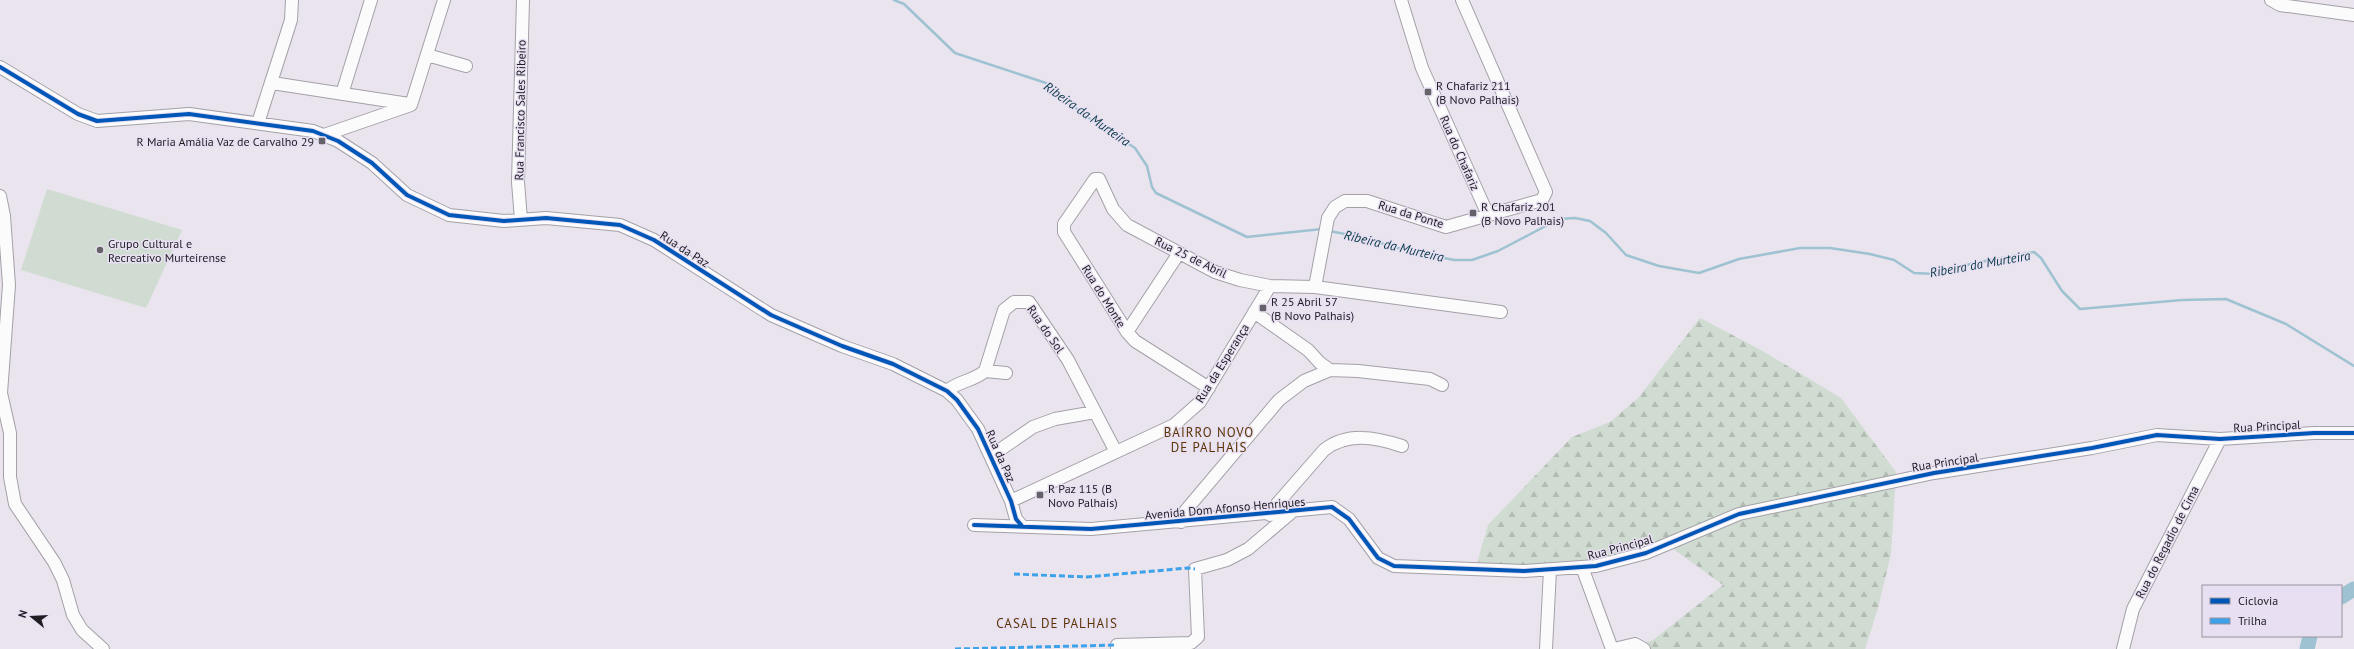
<svg xmlns="http://www.w3.org/2000/svg" width="2354" height="649" viewBox="0 0 2354 649" font-family="'PT Sans',sans-serif">
<defs>
<pattern id="forest-firs" width="22" height="20" patternUnits="userSpaceOnUse"><rect width="22" height="20" fill="#d0dcd1"/><path d="M5 1l3.5 6h-7zM16 11l3.5 6h-7z" fill="#b2bcb3"/></pattern>
</defs>
<rect width="100%" height="100%" fill="#e9e4ee"/>
<path fill="url(#forest-firs)" d="M 1700,318 L 1759,349 L 1841,398 L 1896,472 L 1891,554 L 1878,608 L 1865,649 L 1627,649 L 1653,640 L 1723,585 L 1672,548 L 1543,576 L 1477,563 L 1488,525 L 1572,437 L 1610,422 L 1639,397 Z"/>
<path fill="#d0dcd1" d="M 47,189 L 182,230 L 146,308 L 21,270 Z"/>
<g fill="none" stroke-linecap="round" stroke-linejoin="round">
<path stroke="#9ec2d2" stroke-width="2.5" d="M 894,0 L 904,4 L 955,53 L 1046,83 L 1083,114 L 1135,148 L 1147,166 L 1152,187 L 1156,193 L 1247,237 L 1322,229
M 1329,231 L 1356,236 L 1405,250 L 1454,260 L 1472,260 L 1498,251 L 1559,219 L 1575,218 L 1590,221 L 1606,233 L 1626,255 L 1659,266 L 1699,273 L 1739,259 L 1800,248 L 1830,248 L 1870,254 L 1894,260 L 1914,273 L 1935,274 L 1974,263 L 2034,252 L 2041,258 L 2062,291 L 2080,309 L 2182,300 L 2226,299 L 2286,324 L 2354,366"/>
<path stroke="#9ec2d2" stroke-width="15" d="M 2341,597 L 2354,589
M 2307,649 L 2310,636"/>
<g stroke="#a4a0a8" stroke-width="14">
<path id="minor" d="M 1401,0 L 1422,68 L 1488,215
M 2271,0 L 2280,5 L 2354,15
M 427,55 L 466,66
M 0,67 L 78,114 L 97,121 L 189,114 L 313,131 L 338,141 L 372,163 L 407,195 L 449,215 L 504,221 L 546,218 L 620,225 L 654,240 L 771,315 L 842,346 L 893,364 L 947,391 L 957,400 L 978,429 L 1011,501 L 1016,519 L 1022,526
M 272,83 L 409,104
M 342,94 L 371,0
M 258,123 L 291,20 L 292,0
M 324,135 L 411,105 L 444,0
M 0,196 L 4,216 L 9,285 L 1,393 L 10,433 L 10,477 L 15,504 L 54,562 L 63,580 L 73,615 L 82,630 L 103,649
M 521,220 L 518,182 L 523,0
M 1315,287 L 1328,218 L 1335,207 L 1345,201 L 1367,201 L 1446,227 L 1542,200 L 1546,192 L 1462,0
M 1254,312 L 1308,350 L 1320,363 L 1330,370
M 1127,332 L 1179,253
M 985,371 L 1006,373
M 1209,388 L 1135,341 L 1127,332 L 1064,232 L 1064,224 L 1095,179 L 1099,179 L 1113,209 L 1127,225 L 1215,272 L 1240,280 L 1270,286 L 1315,287 L 1501,312
M 947,391 C 958,381 974,381 985,371 L 1004,310 L 1014,302 L 1029,302 L 1068,360 L 1116,452
M 991,456 L 1033,427 L 1055,419 L 1095,412
M 1011,501 L 1174,425 L 1200,402 L 1270,286
M 1270,515 L 1270,512 L 1324,450 C 1347,432 1375,437 1402,446
M 1181,522 L 1186,510 L 1279,400 L 1304,381 L 1330,370 L 1358,371 L 1430,379 L 1442,385
M 974,525 L 1091,529 L 1332,507 L 1349,519 L 1378,558 L 1394,566 L 1524,571 L 1596,566 L 1646,553 L 1739,514 L 1934,473 L 2092,448 L 2157,435 L 2220,439 L 2314,433 L 2354,433
M 1582,567 L 1612,649
M 1117,649 L 1117,645 L 1191,643 L 1198,637 L 1195,569 L 1227,560 L 1248,549 L 1292,512
M 1546,649 L 1550,570
M 1614,649 L 1635,644 L 1644,649
M 2123,649 L 2133,609 L 2220,439"/>
</g>
<use href="#minor" stroke="#fcfbfc" stroke-width="12"/>
<path stroke="#3da2ea" stroke-width="3" stroke-dasharray="6 3" stroke-linecap="butt" d="M 1014,574 L 1086,577 L 1188,568 L 1195,569
M 955,649 L 1117,645"/>
<g stroke="#e8e0f2" stroke-width="6">
<path id="cycleway" d="M 0,67 L 78,114 L 97,121 L 189,114 L 313,131 L 338,141 L 372,163 L 407,195 L 449,215 L 504,221 L 546,218 L 620,225 L 654,240 L 771,315 L 842,346 L 893,364 L 947,391 L 957,400 L 978,429 L 1011,501 L 1016,519 L 1022,526
M 974,525 L 1091,529 L 1332,507 L 1349,519 L 1378,558 L 1394,566 L 1524,571 L 1596,566 L 1646,553 L 1739,514 L 1934,473 L 2092,448 L 2157,435 L 2220,439 L 2314,433 L 2354,433"/>
</g>
<use href="#cycleway" stroke="#0057b8" stroke-width="4"/>
</g>
<g fill="#666269" stroke="#e8e0f2" stroke-width="1.5">
<rect x="1424" y="88" width="8" height="8" rx="2"/>
<rect x="318" y="137" width="8" height="8" rx="2"/>
<rect x="1469" y="209" width="8" height="8" rx="2"/>
<circle cx="100" cy="250" r="4"/>
<rect x="1259" y="304" width="8" height="8" rx="2"/>
<rect x="1036" y="491" width="8" height="8" rx="2"/>
</g>
<g text-anchor="middle" dominant-baseline="central" stroke-width="3" stroke-linejoin="round" paint-order="stroke">
<g font-size="12" fill="#1f1c22" stroke="#e8e0f2" text-anchor="start">
<text x="1436" y="85">R Chafariz 211<tspan x="1436" dy="14">(B Novo Palhais)</tspan></text>
<text x="314" y="141" text-anchor="end">R Maria Amália Vaz de Carvalho 29</text>
<text x="1481" y="206">R Chafariz 201<tspan x="1481" dy="14">(B Novo Palhais)</tspan></text>
<text x="108" y="243">Grupo Cultural e<tspan x="108" dy="14">Recreativo Murteirense</tspan></text>
<text x="1271" y="301">R 25 Abril 57<tspan x="1271" dy="14">(B Novo Palhais)</tspan></text>
<text x="1048" y="488">R Paz 115 (B<tspan x="1048" dy="14">Novo Palhais)</tspan></text>
</g>
<g font-size="12" fill="#1f1c22" stroke="#e8e0f2">
<text transform="translate(520 110) rotate(-89)">Rua Francisco Sales Ribeiro</text>
<text transform="translate(1460 153) rotate(66)">Rua do Chafariz</text>
<text transform="translate(1411 214) rotate(17)">Rua da Ponte</text>
<text transform="translate(685 249) rotate(33)">Rua da Paz</text>
<text transform="translate(1191 257) rotate(26)">Rua 25 de Abril</text>
<text transform="translate(1104 296) rotate(58)">Rua do Monte</text>
<text transform="translate(1046 329) rotate(55)">Rua do Sol</text>
<text transform="translate(1222 363) rotate(-58)">Rua da Esperança</text>
<text transform="translate(2267 426) rotate(-3)">Rua Principal</text>
<text transform="translate(1001 456) rotate(66)">Rua da Paz</text>
<text transform="translate(1945 462) rotate(-9)">Rua Principal</text>
<text transform="translate(1225 508) rotate(-5)">Avenida Dom Afonso Henriques</text>
<text transform="translate(2167 542) rotate(-63)">Rua do Regadio de Cima</text>
<text transform="translate(1620 547) rotate(-15)">Rua Principal</text>
</g>
<g font-size="13" font-style="italic" fill="#063846" stroke="#e8e0f2">
<text transform="translate(1087 114) rotate(35)">Ribeira da Murteira</text>
<text transform="translate(1394 246) rotate(13)">Ribeira da Murteira</text>
<text transform="translate(1980 264) rotate(-10)">Ribeira da Murteira</text>
</g>
<g font-size="13" letter-spacing="1" fill="#5a3302" stroke="#e8e0f2">
<text x="1209" y="432">BAIRRO NOVO<tspan x="1209" dy="15">DE PALHAIS</tspan></text>
<text x="1057" y="623">CASAL DE PALHAIS</text>
</g>
</g>
<rect x="2202" y="585" width="140" height="52" fill="#e8e0f2" stroke="#98929f"/>
<rect x="2210" y="598" width="20" height="6" fill="#0057b8" stroke="#98929f"/>
<text x="2238" y="605" font-size="12" fill="#1f1c22">Ciclovia</text>
<rect x="2210" y="618" width="20" height="6" fill="#3da2ea" stroke="#98929f"/>
<text x="2238" y="625" font-size="12" fill="#1f1c22">Trilha</text>
<g transform="translate(32 617) rotate(288)" stroke="#e8e0f2" stroke-width="3" paint-order="stroke">
<path d="M0-3L7 15L0 10L-7 15Z" fill="#1f1c22"/>
<text y="-6" font-size="11" font-weight="bold" text-anchor="middle" fill="#1f1c22">N</text>
</g>
</svg>
